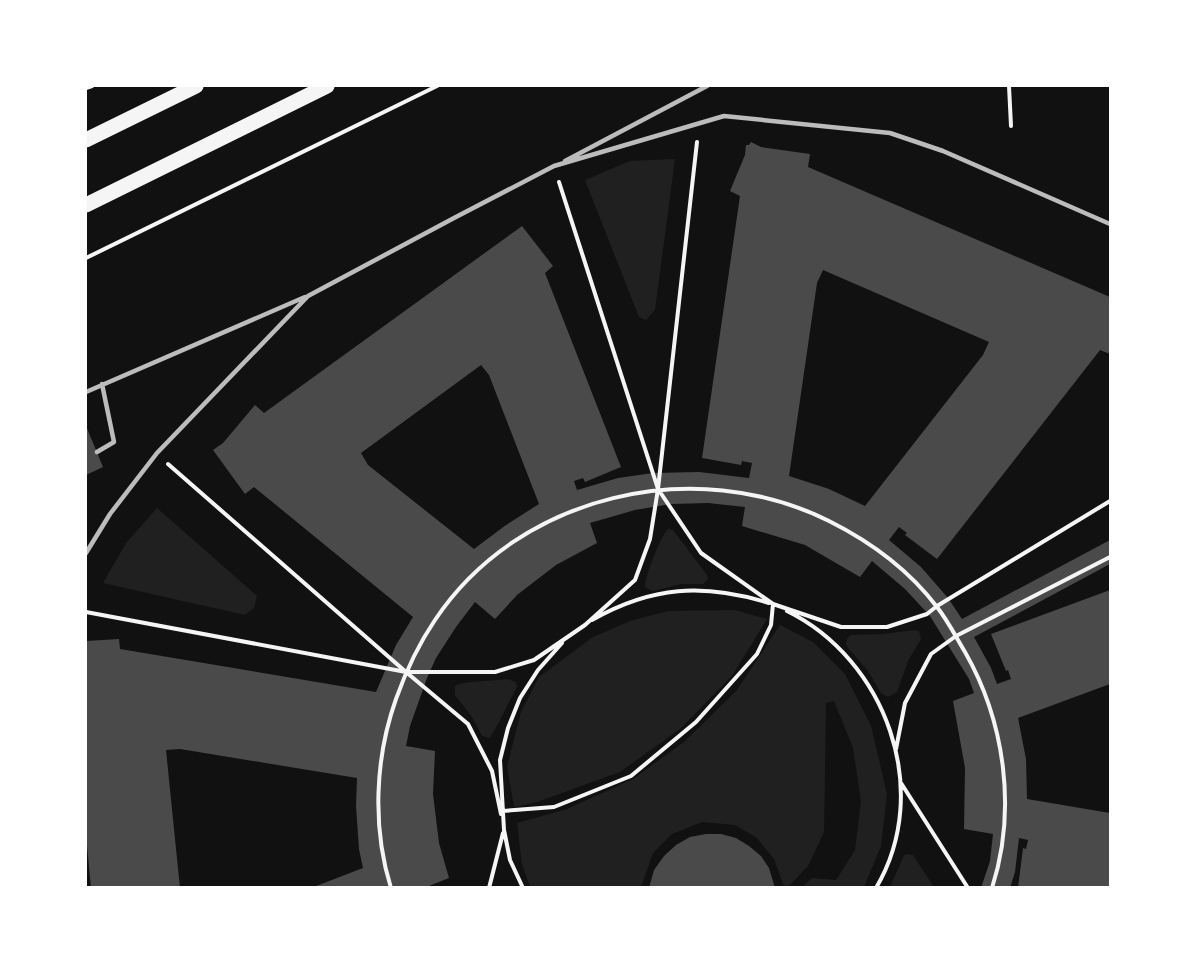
<svg xmlns="http://www.w3.org/2000/svg" width="1196" height="973" viewBox="0 0 1196 973" font-family="Lato,sans-serif">
<rect width="100%" height="100%" fill="#111"/>
<path fill="#202020" d="M 675,159 L 655,310 L 646,320 L 639,317 L 585,180 L 630,161 Z
M 157,508 L 257,596 L 254,608 L 245,615 L 103,583 L 126,543 Z
M 668,529 L 673,530 L 707,575 L 708,579 L 703,584 L 681,584 L 653,591 L 645,587 C 644,579 662,533 668,529 Z
M 735,610 L 767,619 L 732,676 L 680,729 L 620,772 L 537,802 L 514,807 L 507,766 L 521,712 L 539,677 L 593,637 L 630,621 L 668,611 Z
M 780,625 L 813,642 L 845,674 L 871,726 L 887,794 L 881,846 L 864,887 L 802,887 L 812,878 L 836,880 L 855,850 L 861,801 L 853,748 L 834,701 L 826,703 L 824,832 L 808,866 L 788,887 L 784,887 L 774,859 L 757,838 L 735,825 L 702,822 L 672,834 L 653,853 L 641,887 L 530,887 L 522,864 L 517,823 L 567,809 L 633,779 L 684,742 L 737,690 Z
M 914,630 L 919,631 L 921,639 L 908,661 L 897,692 L 888,697 L 881,693 L 868,671 L 849,649 L 846,644 L 847,639 L 851,635 L 883,634 Z
M 507,679 L 516,682 L 517,687 C 511,697 495,733 489,738 L 482,736 L 472,717 L 455,695 L 455,686 C 463,681 495,681 507,679 Z
M 908,854 L 913,855 L 934,887 L 890,887 L 904,855 Z"/>
<path fill="#4a4a4a" fill-rule="evenodd" d="M 751,142 L 761,147 L 810,154 L 808,167 L 1110,297 L 1110,354 L 1100,350 L 937,559 L 905,535 L 907,533 L 899,527 L 889,540 L 921,567 L 948,598 L 962,619 L 1110,540 L 1110,564 L 974,637 L 991,668 L 997,684 L 1011,679 L 1008,670 L 1006,671 L 991,634 L 1110,590 L 1110,684 L 1018,718 L 1026,759 L 1027,799 L 1110,813 L 1110,888 L 1018,888 L 1023,848 L 1026,849 L 1028,840 L 1019,838 L 1015,872 L 1010,888 L 981,888 L 990,861 L 993,834 L 964,829 L 965,768 L 953,701 L 974,693 L 969,679 L 930,616 L 905,589 L 872,561 L 860,577 L 805,545 L 742,526 L 745,507 L 708,503 L 671,504 L 635,510 L 590,523 L 597,543 L 556,565 L 517,595 L 495,619 L 475,602 L 456,627 L 436,658 L 427,678 L 410,726 L 406,746 L 435,751 L 433,794 L 439,843 L 449,878 L 424,888 L 311,888 L 363,868 L 359,849 L 356,806 L 357,778 L 180,749 L 166,750 L 180,888 L 91,888 L 86,835 L 86,641 L 119,639 L 120,649 L 376,692 L 396,645 L 413,617 L 254,487 L 245,494 L 213,450 L 223,443 L 255,405 L 264,413 L 522,226 L 553,266 L 545,273 L 621,467 L 585,482 L 583,478 L 574,481 L 577,490 L 618,478 L 653,473 L 699,472 L 749,478 L 752,463 L 742,461 L 741,465 L 702,458 L 740,196 L 730,191 L 745,155 L 746,145 L 749,145 ZM 823,270 L 989,342 L 983,355 L 865,506 L 829,489 L 789,476 L 817,283 ZM 481,365 L 489,375 L 539,504 L 506,525 L 474,549 L 368,465 L 361,453 Z
M 86,426 L 103,467 L 86,475 Z
M 706,834 L 721,834 L 736,838 L 749,846 L 761,856 L 769,868 L 775,888 L 649,888 L 654,870 L 664,856 L 676,845 L 690,837 Z"/>
<g fill="none" stroke-linecap="round" stroke-linejoin="round">
<path stroke="#f5f5f5" stroke-width="4" d="M 1009,86 L 1011,126
M 86,88 L 92,86
M 697,142 L 658,489 L 701,553 L 773,604 L 841,627 L 887,627 L 927,614 L 937,606 L 1110,501
M 86,258 L 437,86
M 168,464 L 406,672 L 495,672 L 534,660 L 585,625 L 635,580 L 650,539 L 658,489 L 559,182
M 787,611 C 885,659 934,790 876,888
M 86,612 L 406,672 L 468,724 L 492,771 L 501,814
M 592,620 C 652,586 703,583 769,603
M 896,749 L 905,703 L 931,654 L 956,636 L 1110,557
M 901,783 L 968,888
M 503,811 L 554,807 L 631,776 L 696,722 L 757,654 L 771,625 L 773,604
M 391,888 C 372,827 375,758 396,699 C 406,671 418,645 435,620 C 519,494 695,454 829,521 C 869,541 909,570 937,607 C 948,621 956,637 965,652 C 1005,722 1017,810 992,888
M 489,888 L 503,833
M 523,888 L 510,860 L 504,830 L 500,760 L 508,728 L 520,698 L 538,670 L 562,643"/>
<path stroke="#bcbcbc" stroke-width="4.5" d="M 565,161 L 707,86
M 86,392 L 305,297
M 97,452 L 114,442 L 102,384
M 86,553 L 110,514 L 157,453 L 308,296 L 454,218 L 554,166 L 724,116 L 890,133 L 943,151 L 1110,224"/>
<path stroke="#f5f5f5" stroke-width="15" d="M 86,140 L 196,86
M 86,205 L 327,86"/>
</g>
<rect width="1196" height="973" fill="none" stroke="#ffffff" stroke-width="174"/>
</svg>
